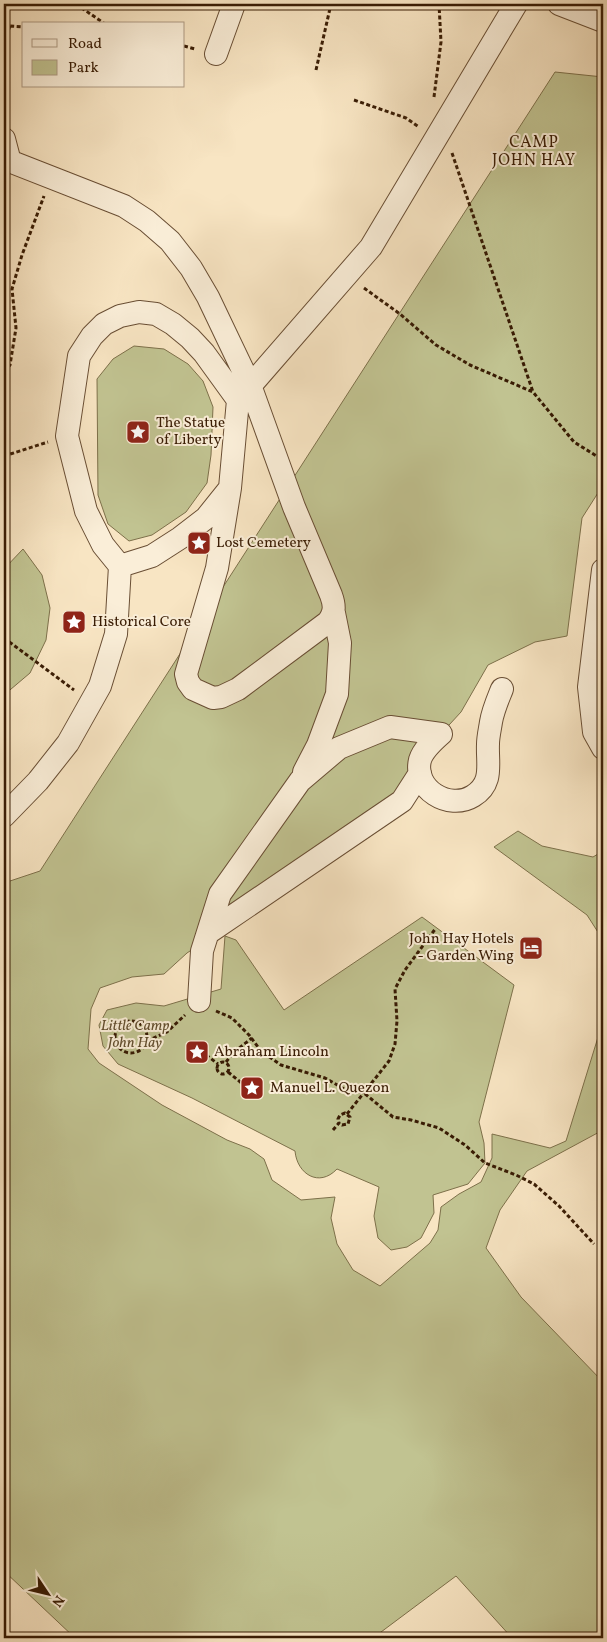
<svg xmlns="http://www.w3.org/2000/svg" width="607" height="1642" viewBox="0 0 607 1642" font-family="Vollkorn,serif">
<rect width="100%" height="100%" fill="#f8e5c3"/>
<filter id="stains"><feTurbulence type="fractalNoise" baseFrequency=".004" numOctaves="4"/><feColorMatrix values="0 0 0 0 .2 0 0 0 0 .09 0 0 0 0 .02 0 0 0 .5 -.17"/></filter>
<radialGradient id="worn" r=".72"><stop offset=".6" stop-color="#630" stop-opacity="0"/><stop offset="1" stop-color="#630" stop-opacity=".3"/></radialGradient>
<path fill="#c1c391" stroke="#7d704a" d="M 555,72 L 603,77 L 603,485 L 582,518 L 567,636 L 535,642 L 488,665 L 461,712 L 415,762 L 378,825 L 187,953 L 164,974 L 132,977 L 100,988 L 91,1009 L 88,1049 L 99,1063 L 162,1105 L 227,1140 L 250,1149 L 264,1159 L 272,1180 L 301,1200 L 335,1197 L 331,1218 L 337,1244 L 353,1270 L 380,1286 L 430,1243 L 438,1230 L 441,1207 L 459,1194 L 481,1182 L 492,1158 L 492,1134 L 550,1148 L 566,1141 L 603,1021 L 603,1130 L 527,1171 L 500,1210 L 486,1248 L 521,1297 L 603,1382 L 603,1638 L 512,1638 L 456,1576 L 373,1638 L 75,1638 L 4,1571 L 4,883 L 40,871 Z
M 134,346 L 164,349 L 188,364 L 203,381 L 213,407 L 211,455 L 207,483 L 186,512 L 152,535 L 129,541 L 108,524 L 98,495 L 97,379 L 113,359 Z
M 23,549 L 42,575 L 50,608 L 46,640 L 30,673 L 4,695 L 4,569 Z
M 518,831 L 542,846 L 593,857 L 603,851 L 603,940 L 587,915 L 494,847 Z
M 422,917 L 514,985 L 479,1122 L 484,1143 L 485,1163 L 468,1184 L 433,1195 L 434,1213 L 421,1238 L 407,1247 L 391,1250 L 378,1238 L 374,1216 L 379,1187 L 337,1169 C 319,1188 297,1174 295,1151 L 192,1098 L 118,1064 L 103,1046 L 99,1025 L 107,1010 L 136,1003 L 164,1006 L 221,989 L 225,936 L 236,940 L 284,1010 Z"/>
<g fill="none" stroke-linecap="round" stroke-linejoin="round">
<g stroke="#694e34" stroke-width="24">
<path id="minor" d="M 559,4 L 603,21
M 216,54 L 234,4
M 4,139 L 10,162
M 4,159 L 124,206 L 147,221 L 170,241 L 191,268 L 208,297 L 250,385 L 294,507 L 331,595 C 335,606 335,612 328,622 L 238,689 L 221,697 L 213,698 L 193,689 L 188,682 L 186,674 L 217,568 L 230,488
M 120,566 L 152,556 L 180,538 L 206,518 L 230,488 L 238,400 L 371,247 L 516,4
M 603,570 L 589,687 L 594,732 L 603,748
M 441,734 C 433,741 423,750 420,760 C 413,789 449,811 473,796 C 494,783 487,764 488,744 C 488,737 490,729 491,722 C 493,710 498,699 502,689
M 304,772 L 318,745 L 337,694 L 340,643 L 334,613
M 4,816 L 38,781 L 68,743 L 100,686 L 116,634 L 120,566 L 103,545 L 86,511 L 67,436 L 79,356 L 92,336 L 104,324 L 120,316 L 139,312 L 156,314 L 173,324 L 190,338 L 204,353 L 238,400
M 208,933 L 402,801 L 420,773
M 199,1001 L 202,951 L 220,894 L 300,781 L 339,748 L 390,727 L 441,734"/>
</g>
<path stroke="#391c04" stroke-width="3" stroke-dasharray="4 2.5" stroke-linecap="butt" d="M 76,4 L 105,24
M 4,24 L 10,26 L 24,27
M 4,42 L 10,26
M 184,46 L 195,49
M 316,70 L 331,4
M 434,97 L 441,42 L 439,4
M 354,100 L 406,118 L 419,127
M 452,153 L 533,392
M 364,288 L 400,314 L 436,345 L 470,365 L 533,392 L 574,442 L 603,460
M 4,372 L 10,365 L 16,328 L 12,289 L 22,255 L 44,196
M 4,456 L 48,442
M 4,638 L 74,690
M 216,1011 L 232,1018 L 249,1035 L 261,1051 L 281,1065 L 325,1078 L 346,1090 L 364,1093 L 393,1117 L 411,1120 L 439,1128 L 465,1145 L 485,1163 L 516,1175 L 534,1184 L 559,1206 L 594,1244
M115 1037a16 16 0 1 1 32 0a16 16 0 1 1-32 0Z
M 147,1041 L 167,1032 L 185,1015
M 201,1051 L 218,1064
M217 1068a6 6 0 1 1 12 0a6 6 0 1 1-12 0Z
M 226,1062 L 233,1053 L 252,1038
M 228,1072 L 244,1085
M 347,1114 L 389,1061 L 395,1044 L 397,1021 L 395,989 L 405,970 L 436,928
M 333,1130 L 339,1123 L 338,1119 L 340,1115 L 345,1113 L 350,1117 L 348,1124 L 342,1125 L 339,1123"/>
<use href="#minor" stroke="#faeed8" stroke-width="22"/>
</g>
<defs>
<g id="sight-square" transform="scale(1.25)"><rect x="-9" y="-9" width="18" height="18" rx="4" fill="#8f2418" stroke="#faeed8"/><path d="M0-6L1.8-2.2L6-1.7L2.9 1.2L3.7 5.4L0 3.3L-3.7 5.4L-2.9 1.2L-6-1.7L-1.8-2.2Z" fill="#fff"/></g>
<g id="hotel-square" transform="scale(1.25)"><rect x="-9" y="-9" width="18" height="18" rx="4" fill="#8f2418" stroke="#faeed8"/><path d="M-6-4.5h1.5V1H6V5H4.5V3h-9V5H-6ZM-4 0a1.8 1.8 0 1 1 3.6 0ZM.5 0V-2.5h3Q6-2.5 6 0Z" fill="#fff"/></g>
</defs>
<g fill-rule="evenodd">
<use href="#sight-square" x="138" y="432"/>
<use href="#sight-square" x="199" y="543"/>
<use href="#sight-square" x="74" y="622"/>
<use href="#hotel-square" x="531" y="948"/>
<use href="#sight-square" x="197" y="1052"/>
<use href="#sight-square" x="252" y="1088"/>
</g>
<g text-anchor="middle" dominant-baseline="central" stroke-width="4" stroke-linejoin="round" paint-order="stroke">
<g font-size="15" fill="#391c04" stroke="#faeed8" text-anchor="start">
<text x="156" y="423">The Statue<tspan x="156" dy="17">of Liberty</tspan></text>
<text x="216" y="543">Lost Cemetery</text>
<text x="92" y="622">Historical Core</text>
<text x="514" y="939" text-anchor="end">John Hay Hotels<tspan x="514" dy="17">- Garden Wing</tspan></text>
<text x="214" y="1052">Abraham Lincoln</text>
<text x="270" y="1088">Manuel L. Quezon</text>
</g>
<g font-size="15" font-style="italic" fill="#624e2e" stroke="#faeed8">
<text x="135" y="1026">Little Camp<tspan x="135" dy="17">John Hay</tspan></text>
</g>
<g font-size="16" letter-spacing="1" fill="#391c04" stroke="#faeed8">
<text x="534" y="143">CAMP<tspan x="534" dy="18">JOHN HAY</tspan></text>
</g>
</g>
<rect width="607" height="1642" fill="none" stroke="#f8e5c3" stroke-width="20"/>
<rect x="5" y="5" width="597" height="1632" fill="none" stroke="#391c04" stroke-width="2.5"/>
<rect x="10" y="10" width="587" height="1622" fill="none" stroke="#391c04"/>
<rect x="22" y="22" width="162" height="65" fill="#faeed8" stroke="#ad9a83"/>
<rect x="32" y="39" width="25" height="8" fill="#faeed8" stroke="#ad9a83"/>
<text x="68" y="48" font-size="15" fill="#391c04">Road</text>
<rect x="32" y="60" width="25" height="15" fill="#c1c391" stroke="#ad9a83"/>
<text x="68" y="72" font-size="15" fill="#391c04">Park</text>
<g transform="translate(48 1594) rotate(125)" stroke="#faeed8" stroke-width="4" paint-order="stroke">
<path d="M0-4L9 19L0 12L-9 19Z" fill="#391c04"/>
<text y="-8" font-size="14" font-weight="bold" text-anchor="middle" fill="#391c04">N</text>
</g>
<rect width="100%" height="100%" filter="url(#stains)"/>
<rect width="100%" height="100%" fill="url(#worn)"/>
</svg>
